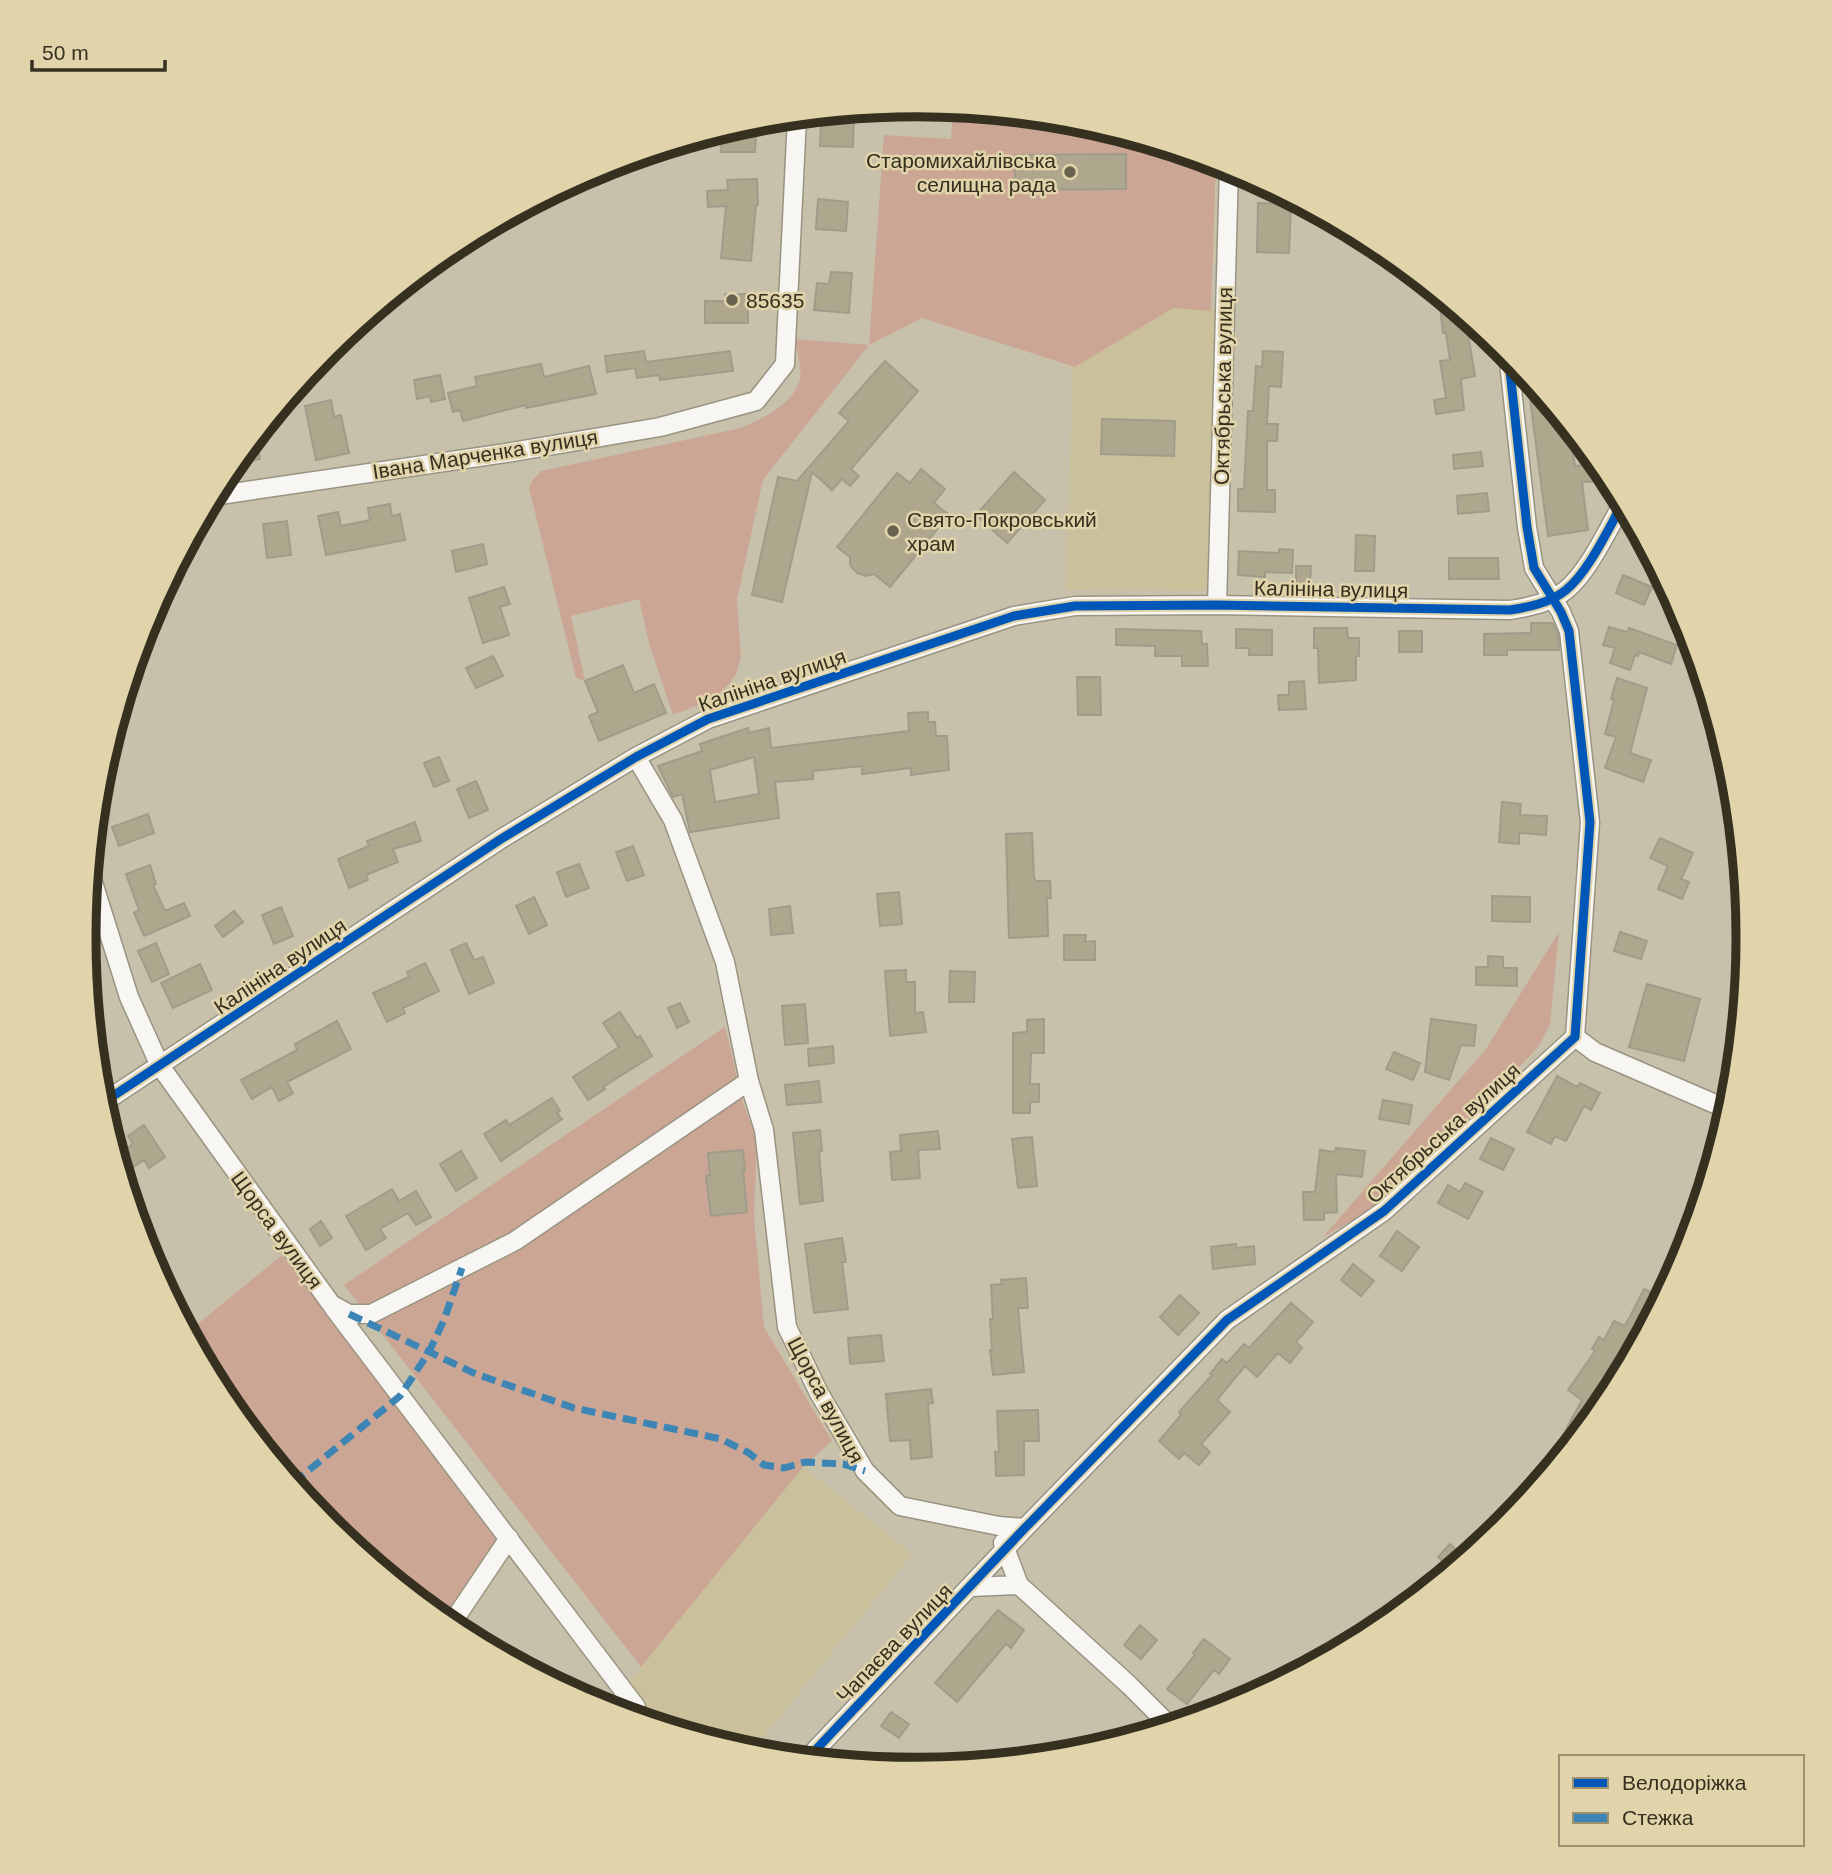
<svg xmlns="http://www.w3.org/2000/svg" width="1832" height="1874" viewBox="0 0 1832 1874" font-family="Helvetica,sans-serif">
<rect width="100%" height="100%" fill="#c7c1ab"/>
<path fill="#cbc09c" d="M 1173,308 L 1215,310 L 1213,591 L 1066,590 L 1073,366 Z
M 803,1467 L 912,1554 L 751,1752 L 607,1709 Z"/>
<path fill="#cca694" d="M 953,109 L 1079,121 L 1216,163 L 1211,311 L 1173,308 L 1075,367 L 922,318 L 869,345 L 763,480 L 737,599 L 741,657 L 736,674 L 728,685 L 713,699 L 673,715 L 649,643 L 639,599 L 571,616 L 585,681 L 576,678 L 529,488 L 532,481 L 541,471 L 741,428 C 764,417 792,406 800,379 C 802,368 797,350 795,339 L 869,345 L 884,135 L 951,139 Z
M 1559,932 L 1550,1025 L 1538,1047 L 1491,1097 L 1377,1206 L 1323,1237 L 1486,1049 Z
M 725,1027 L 744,1106 L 757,1138 L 754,1217 L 764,1327 L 832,1441 L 803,1467 L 641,1667 L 344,1285 Z
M 282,1255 L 499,1539 L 443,1620 L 327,1525 L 224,1399 L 188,1332 Z"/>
<path fill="#aea78e" stroke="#a09c8a" stroke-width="2" fill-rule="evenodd" d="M 854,111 L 853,147 L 820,146 L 821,122 L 831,122 L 831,113 Z
M 722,133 L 756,133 L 755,152 L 721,152 Z
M 1126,154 L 1126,189 L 1015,190 L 1015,155 Z
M 757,179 L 758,205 L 756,205 L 751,261 L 721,258 L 726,206 L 708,207 L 707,191 L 728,190 L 727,180 Z
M 818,199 L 848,202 L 846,231 L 816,229 Z
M 1258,203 L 1291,204 L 1289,253 L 1257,252 Z
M 831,272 L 852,273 L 849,313 L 814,310 L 817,283 L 829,284 Z
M 725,294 L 748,294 L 748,323 L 705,323 L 705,301 L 725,301 Z
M 1439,295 L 1465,316 L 1475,376 L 1461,379 L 1464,410 L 1436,414 L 1434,400 L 1446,398 L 1440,361 L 1450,360 L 1446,333 L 1443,333 Z
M 644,351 L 646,362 L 730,351 L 733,371 L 660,380 L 659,375 L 637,378 L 635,368 L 607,372 L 605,356 Z
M 1263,351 L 1283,352 L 1281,387 L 1269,386 L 1267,424 L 1278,424 L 1277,441 L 1267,441 L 1267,490 L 1275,490 L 1275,512 L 1238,511 L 1238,489 L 1244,489 L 1248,411 L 1253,411 L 1256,366 L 1262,367 Z
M 885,361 L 918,391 L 851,469 L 859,476 L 850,486 L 842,479 L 832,490 L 812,472 L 782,602 L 752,595 L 778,477 L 797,481 L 849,421 L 839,413 Z
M 541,364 L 544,377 L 589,366 L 596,394 L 526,408 L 526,405 L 463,421 L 460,410 L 453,412 L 448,393 L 477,386 L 475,377 Z
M 440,375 L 445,399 L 431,402 L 430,396 L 417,399 L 414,380 Z
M 1527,376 L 1570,429 L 1575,466 L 1598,463 L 1611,481 L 1582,482 L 1588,530 L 1548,536 Z
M 331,400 L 334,417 L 341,415 L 349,453 L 316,460 L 305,406 Z
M 1102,419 L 1175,421 L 1174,456 L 1101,454 Z
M 256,436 L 260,459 L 233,464 L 243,452 Z
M 1481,452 L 1483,466 L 1454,469 L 1453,455 Z
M 921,469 L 945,489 L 934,503 L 949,515 L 890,587 L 874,574 L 866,576 L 857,573 L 850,565 L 850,557 L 837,547 L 897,473 L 910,483 Z
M 1014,472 L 1045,500 L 1007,543 L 976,515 Z
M 1487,493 L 1489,511 L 1458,514 L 1457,496 Z
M 390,504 L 392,516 L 400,514 L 405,540 L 326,555 L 318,516 L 338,512 L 341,526 L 370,520 L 368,508 Z
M 287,521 L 291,555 L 267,558 L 263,524 Z
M 1356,535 L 1375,536 L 1374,571 L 1355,571 Z
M 483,544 L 487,564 L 456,572 L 452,551 Z
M 1279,549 L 1293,550 L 1292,573 L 1265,572 L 1265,577 L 1238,575 L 1239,551 L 1279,553 Z
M 1449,558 L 1498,558 L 1499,579 L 1449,579 Z
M 1296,566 L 1311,566 L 1310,586 L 1296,586 Z
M 1623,575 L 1652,587 L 1644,605 L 1616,593 Z
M 504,587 L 510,604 L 500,607 L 509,635 L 483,643 L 469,598 Z
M 1531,623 L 1553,623 L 1558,634 L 1559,650 L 1507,650 L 1507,655 L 1484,655 L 1484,634 L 1531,633 Z
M 1609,627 L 1627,632 L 1629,628 L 1677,645 L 1671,664 L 1639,652 L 1638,656 L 1635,655 L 1630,670 L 1610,663 L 1615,648 L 1603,645 Z
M 1314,628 L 1347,628 L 1348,638 L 1359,638 L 1359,656 L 1356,656 L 1356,680 L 1319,683 L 1318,648 L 1314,648 Z
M 1116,629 L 1201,631 L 1202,644 L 1207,644 L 1208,666 L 1182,666 L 1182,656 L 1155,656 L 1155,646 L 1116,645 Z
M 1236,629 L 1272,630 L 1272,655 L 1249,655 L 1249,648 L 1236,648 Z
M 1399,631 L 1422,631 L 1422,652 L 1399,652 Z
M 493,656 L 503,676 L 476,688 L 466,668 Z
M 623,665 L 634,693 L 654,684 L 666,713 L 599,741 L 589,716 L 598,712 L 585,681 Z
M 1077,677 L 1100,677 L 1101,715 L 1078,715 Z
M 1617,678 L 1647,688 L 1630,753 L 1651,760 L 1643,782 L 1605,768 L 1616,737 L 1605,734 L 1614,700 L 1611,699 Z
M 1304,681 L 1306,709 L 1279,710 L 1278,695 L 1289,695 L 1289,682 Z
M 928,712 L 928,722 L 935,722 L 936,736 L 947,736 L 949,770 L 911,775 L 911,768 L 862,774 L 862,766 L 813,771 L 813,779 L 775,782 L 779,818 L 690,832 L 682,794 L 673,797 L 658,766 L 702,751 L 700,744 L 748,728 L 749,733 L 769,728 L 771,748 L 909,731 L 908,713 ZM 754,757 L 759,794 L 715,802 L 710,770 Z
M 439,757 L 449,781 L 434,787 L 424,763 Z
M 476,781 L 488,810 L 469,818 L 457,789 Z
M 1502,802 L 1521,804 L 1520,815 L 1547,816 L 1546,835 L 1519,833 L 1519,844 L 1499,842 Z
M 148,814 L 154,833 L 119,846 L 112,827 Z
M 415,822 L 421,841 L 393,849 L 398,862 L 366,875 L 368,880 L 349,888 L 338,859 L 369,846 L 367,841 Z
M 1032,833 L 1034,878 L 1036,881 L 1050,881 L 1051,898 L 1047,898 L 1048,936 L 1009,938 L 1006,834 Z
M 1660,838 L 1693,853 L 1681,879 L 1689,882 L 1682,899 L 1658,889 L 1668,866 L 1650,858 Z
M 633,846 L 644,875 L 627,881 L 616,852 Z
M 579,864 L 589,888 L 566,897 L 557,872 Z
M 150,865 L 156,884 L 153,885 L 165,911 L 184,903 L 190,916 L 144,936 L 134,913 L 139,910 L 126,874 Z
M 899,892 L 902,924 L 880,926 L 877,894 Z
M 1492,896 L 1530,897 L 1530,922 L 1492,921 Z
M 534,897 L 547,925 L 529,934 L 516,906 Z
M 790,906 L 793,933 L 771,935 L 769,909 Z
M 281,907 L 293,936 L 274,944 L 262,915 Z
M 234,911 L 243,922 L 223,937 L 215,926 Z
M 1620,932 L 1647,941 L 1641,959 L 1614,951 Z
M 1064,935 L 1086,935 L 1085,942 L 1095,941 L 1095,960 L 1064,960 Z
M 156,943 L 169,974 L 152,982 L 138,951 Z
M 466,943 L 474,960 L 483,957 L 494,983 L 469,994 L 451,950 Z
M 1488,956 L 1503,957 L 1503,968 L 1517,968 L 1517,986 L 1476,985 L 1476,967 L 1488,967 Z
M 425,963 L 439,991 L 403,1008 L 405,1013 L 387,1022 L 373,993 L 409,977 L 407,972 Z
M 200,964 L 212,990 L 173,1008 L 161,983 Z
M 906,970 L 906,982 L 915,982 L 915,1013 L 923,1012 L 926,1032 L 890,1036 L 885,971 Z
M 950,971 L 975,972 L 974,1002 L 949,1002 Z
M 1647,984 L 1700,999 L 1684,1061 L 1629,1047 Z
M 680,1003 L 689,1022 L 677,1028 L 668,1008 Z
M 805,1004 L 808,1043 L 785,1045 L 782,1006 Z
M 620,1012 L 637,1038 L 640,1036 L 652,1056 L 603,1087 L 605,1089 L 588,1100 L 573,1077 L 619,1047 L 603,1023 Z
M 1044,1019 L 1044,1053 L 1031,1053 L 1030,1084 L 1039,1084 L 1039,1102 L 1030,1102 L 1030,1113 L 1013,1113 L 1013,1033 L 1027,1032 L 1027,1020 Z
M 1431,1019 L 1476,1025 L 1474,1046 L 1461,1045 L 1449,1080 L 1425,1072 Z
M 337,1021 L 351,1049 L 287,1082 L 293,1093 L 279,1101 L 272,1087 L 252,1099 L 241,1080 L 297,1050 L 295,1044 Z
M 833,1046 L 834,1063 L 809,1066 L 808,1049 Z
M 1394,1052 L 1420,1063 L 1413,1080 L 1386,1069 Z
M 1557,1076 L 1577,1087 L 1580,1083 L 1600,1093 L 1591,1110 L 1584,1106 L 1566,1141 L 1555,1136 L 1551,1144 L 1527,1132 Z
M 819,1081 L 821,1102 L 787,1105 L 785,1085 Z
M 552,1098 L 560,1111 L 557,1113 L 562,1119 L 501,1161 L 484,1134 L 506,1120 L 509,1125 Z
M 1383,1100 L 1412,1105 L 1409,1124 L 1379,1119 Z
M 144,1125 L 165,1157 L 149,1168 L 144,1160 L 127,1171 L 117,1155 L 133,1144 L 128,1136 Z
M 820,1130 L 822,1151 L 819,1151 L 823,1201 L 800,1204 L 793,1133 Z
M 938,1131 L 940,1149 L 918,1150 L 920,1178 L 892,1180 L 890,1152 L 901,1151 L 900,1135 Z
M 1032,1137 L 1037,1186 L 1018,1188 L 1012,1139 Z
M 1491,1138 L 1514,1149 L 1503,1170 L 1480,1159 Z
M 1336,1148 L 1365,1151 L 1362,1177 L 1336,1174 L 1337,1212 L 1324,1213 L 1324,1220 L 1304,1220 L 1303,1192 L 1315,1192 L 1320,1150 L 1335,1152 Z
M 743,1150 L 745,1171 L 743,1171 L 747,1212 L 711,1216 L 706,1176 L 710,1175 L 708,1153 Z
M 461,1151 L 477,1178 L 456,1191 L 440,1164 Z
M 1465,1183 L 1483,1192 L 1468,1219 L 1438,1203 L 1448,1185 L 1460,1192 Z
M 392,1189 L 399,1201 L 416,1191 L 431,1217 L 416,1225 L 408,1213 L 380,1229 L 386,1238 L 366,1250 L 346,1216 Z
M 321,1221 L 332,1238 L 320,1246 L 310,1229 Z
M 1397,1231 L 1419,1247 L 1402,1271 L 1380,1256 Z
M 842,1238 L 846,1262 L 842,1262 L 848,1309 L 814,1313 L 805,1244 Z
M 1236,1244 L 1236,1248 L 1254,1246 L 1255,1264 L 1213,1269 L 1211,1247 Z
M 1353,1264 L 1374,1281 L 1361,1296 L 1341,1280 Z
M 1026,1278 L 1028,1308 L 1018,1308 L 1024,1372 L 993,1375 L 990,1350 L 992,1350 L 990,1319 L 993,1319 L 991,1285 L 1002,1284 L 1001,1280 Z
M 1644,1289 L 1662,1298 L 1633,1352 L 1607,1390 L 1609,1391 L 1587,1424 L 1557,1461 L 1551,1457 L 1582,1400 L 1568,1390 L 1595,1351 L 1592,1349 L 1599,1337 L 1604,1340 L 1614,1321 L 1625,1326 Z
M 1180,1295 L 1199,1313 L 1178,1335 L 1160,1317 Z
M 1291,1303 L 1313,1322 L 1296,1342 L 1302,1348 L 1290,1363 L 1278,1353 L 1257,1377 L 1245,1366 L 1217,1400 L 1230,1412 L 1201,1444 L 1210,1452 L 1199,1465 L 1184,1453 L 1179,1459 L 1159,1441 L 1181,1415 L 1179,1412 L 1212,1375 L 1210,1374 L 1222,1359 L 1227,1363 L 1244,1344 L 1249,1348 Z
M 881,1335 L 884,1361 L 850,1364 L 848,1338 Z
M 931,1389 L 933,1403 L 928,1404 L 932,1457 L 911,1459 L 910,1440 L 890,1441 L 886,1394 Z
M 1038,1410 L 1039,1441 L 1024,1441 L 1024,1475 L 996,1476 L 995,1452 L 999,1452 L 997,1411 Z
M 1450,1544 L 1465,1558 L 1451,1569 L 1438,1557 Z
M 998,1610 L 1024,1630 L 1011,1648 L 1006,1644 L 957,1702 L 935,1683 Z
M 1140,1625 L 1157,1640 L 1141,1659 L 1124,1645 Z
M 1204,1639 L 1230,1659 L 1219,1674 L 1214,1670 L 1187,1704 L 1167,1689 L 1195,1655 L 1193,1653 Z
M 891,1712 L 909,1724 L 899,1738 L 881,1726 Z"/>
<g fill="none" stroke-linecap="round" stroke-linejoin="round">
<g stroke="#999482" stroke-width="21">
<path id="minor" d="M 213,496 L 512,452 L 660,427 L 756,401 L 785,364 L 797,117
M 1217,605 L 1229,167
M 636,757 L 673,820 L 725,962 L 749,1081 L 764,1130 L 787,1327 L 819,1393 L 865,1471 L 900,1506 L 999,1526 L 1025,1528
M 90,873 L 129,997 L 160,1066 L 331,1304 L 349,1314 L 371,1314 L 515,1241 L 749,1081
M 1575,1037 L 1595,1052 L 1729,1110
M 101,1104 L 501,839 L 636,757 L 708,719 L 1014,616 L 1075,606 L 1217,605 L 1510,610 C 1529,607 1550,603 1566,590 C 1589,571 1608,529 1623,503
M 333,1307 L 636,1707
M 1003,1543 L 1019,1585 L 1129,1685 L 1169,1725
M 971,1587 L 1019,1585
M 450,1626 L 509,1538
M 808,1758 L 1025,1528 L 1227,1320 L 1384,1211 L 1575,1037 L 1590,822 L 1569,631 L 1561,612 L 1534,568 L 1527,527 L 1508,353"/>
</g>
<use href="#minor" stroke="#f7f6f2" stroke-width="18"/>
<path stroke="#3c85b5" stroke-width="7" stroke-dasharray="14 7" stroke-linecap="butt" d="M 349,1314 L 476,1374 L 574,1408 L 721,1439 L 749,1453 L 764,1465 L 784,1468 L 805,1462 L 843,1464 L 865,1471
M 293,1483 L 400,1396 L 429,1352 L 444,1320 L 462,1268"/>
<g stroke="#e1d4aa" stroke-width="13">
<path id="cycleway" d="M 101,1104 L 501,839 L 636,757 L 708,719 L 1014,616 L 1075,606 L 1217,605 L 1510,610 C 1529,607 1550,603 1566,590 C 1589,571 1608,529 1623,503
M 808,1758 L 1025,1528 L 1227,1320 L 1384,1211 L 1575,1037 L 1590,822 L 1569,631 L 1561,612 L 1534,568 L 1527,527 L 1508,353"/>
</g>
<use href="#cycleway" stroke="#0057b8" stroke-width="9"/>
</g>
<g fill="#686350" stroke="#e1d4aa" stroke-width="2.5">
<circle cx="1070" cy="172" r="7"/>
<circle cx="732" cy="300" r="7"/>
<circle cx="893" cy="531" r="7"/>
</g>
<g text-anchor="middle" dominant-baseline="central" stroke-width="5" stroke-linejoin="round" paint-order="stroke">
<g font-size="21" fill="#35301f" stroke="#e1d4aa" text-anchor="start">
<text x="1056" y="160" text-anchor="end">Старомихайлівська<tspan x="1056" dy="24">селищна рада</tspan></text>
<text x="746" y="300">85635</text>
<text x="907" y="519">Свято-Покровський<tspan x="907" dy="24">храм</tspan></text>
</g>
<g font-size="21" fill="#35301f" stroke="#e1d4aa">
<text transform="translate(1223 386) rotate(-89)">Октябрьська вулиця</text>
<text transform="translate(485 454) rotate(-9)">Івана Марченка вулиця</text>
<text transform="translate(1331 589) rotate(1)">Калініна вулиця</text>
<text transform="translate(772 680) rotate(-19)">Калініна вулиця</text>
<text transform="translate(280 966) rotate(-34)">Калініна вулиця</text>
<text transform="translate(1443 1133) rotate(-42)">Октябрьська вулиця</text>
<text transform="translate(277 1230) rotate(54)">Щорса вулиця</text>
<text transform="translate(826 1400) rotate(62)">Щорса вулиця</text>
<text transform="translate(894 1643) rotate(-46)">Чапаєва вулиця</text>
</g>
</g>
<path d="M0 0H1832V1874H0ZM96 937a820 820 0 1 1 1640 0a820 820 0 1 1-1640 0Z" fill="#e1d4aa" fill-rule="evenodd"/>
<path fill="none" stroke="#35301f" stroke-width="9" d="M96 937a820 820 0 1 1 1640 0a820 820 0 1 1-1640 0Z"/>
<rect x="1559" y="1755" width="245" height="91" fill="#e1d4aa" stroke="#9c9272" stroke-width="2"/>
<rect x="1573" y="1778" width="35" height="10" fill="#0057b8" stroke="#9c9272" stroke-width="2"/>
<text x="1622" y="1790" font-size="21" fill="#35301f">Велодоріжка</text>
<rect x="1573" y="1813" width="35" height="10" fill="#3c85b5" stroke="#9c9272" stroke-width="2"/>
<text x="1622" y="1825" font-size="21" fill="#35301f">Стежка</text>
<path d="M32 60v10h133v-10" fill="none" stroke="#35301f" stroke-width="3.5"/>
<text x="42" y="60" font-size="21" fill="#35301f" stroke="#e1d4aa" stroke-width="5" paint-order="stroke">50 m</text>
</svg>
